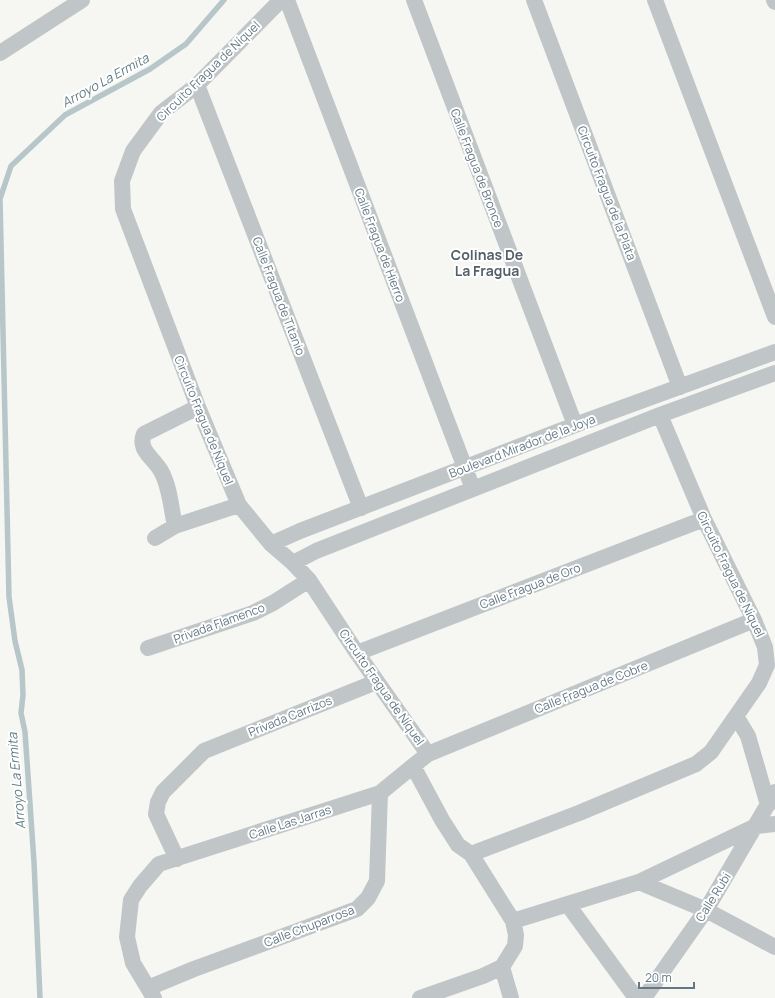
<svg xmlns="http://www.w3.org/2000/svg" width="775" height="998" viewBox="0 0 775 998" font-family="Manrope,sans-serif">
<rect width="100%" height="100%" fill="#f6f6f2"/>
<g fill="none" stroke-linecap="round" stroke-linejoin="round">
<path stroke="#b7c6c9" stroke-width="5.5" d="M 40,998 L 34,862 L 25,732 L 21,713 L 23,695 L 22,670 L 15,641 L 9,597 L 0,199 L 11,166 L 65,115 L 150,69 L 186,44 L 224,0"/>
<path stroke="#c0c6c8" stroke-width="16" d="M 281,0 L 197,85 L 161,113 L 133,151 L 122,181 L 123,209 L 198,407 L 239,505 L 271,544 L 293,563 L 309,580 L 357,653 L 428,754 L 413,766 L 442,820 L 458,845 L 471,854 L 513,921 L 516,935 L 515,946 L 502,967 L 511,998
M 287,0 L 473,489
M 414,0 L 575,425
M 534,0 L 680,387
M 655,0 L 775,317
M 774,0 L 775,2
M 0,53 L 82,0
M 197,85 L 361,508
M 175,526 C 171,508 170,487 161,471 C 154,458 137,450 144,434 L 198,407
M 155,538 L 175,526 L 239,505
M 271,544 L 300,531 L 575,425 L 775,352
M 293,563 L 316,551 L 660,415 L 775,373
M 148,648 L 253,613 L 273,603 L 309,580
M 357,653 L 704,519
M 736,716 L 748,736 L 768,805
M 428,754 L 754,620
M 471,854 L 579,813 L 696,764 L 711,752 L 759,683 L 767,665 L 765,647 L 754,620 L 704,519 L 660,415
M 177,859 L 156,814 L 158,802 L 163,792 L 204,751 L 376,682
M 639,882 L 706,910 L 775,947
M 568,905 L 636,998
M 513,921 L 639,882 L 756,826 L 775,824
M 148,988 L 194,969 L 357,909 L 368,898 L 377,881 L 380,793
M 154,998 L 133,963 L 127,937 L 131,900 L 140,886 L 159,864 L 380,793 L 413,766
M 420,998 L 483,976 L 502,967
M 644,998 L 706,910 L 775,792"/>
</g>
<g text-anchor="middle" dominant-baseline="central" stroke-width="4" stroke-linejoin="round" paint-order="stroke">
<g font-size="12" fill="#637884" stroke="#fff">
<text transform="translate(208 71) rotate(-44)">Circuito Fragua de Níquel</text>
<text transform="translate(477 168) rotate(69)">Calle Fragua de Bronce</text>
<text transform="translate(607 193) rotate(69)">Circuito Fragua de la Plata</text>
<text transform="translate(380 245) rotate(69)">Calle Fragua de Hierro</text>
<text transform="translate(279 296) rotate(69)">Calle Fragua de Titanio</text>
<text transform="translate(204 420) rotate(68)">Circuito Fragua de Níquel</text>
<text transform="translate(522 446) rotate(-21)">Boulevard Mirador de la Joya</text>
<text transform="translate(731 574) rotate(64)">Circuito Fragua de Níquel</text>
<text transform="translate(530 586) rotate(-21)">Calle Fragua de Oro</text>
<text transform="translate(219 623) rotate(-20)">Privada Flamenco</text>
<text transform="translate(382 687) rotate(55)">Circuito Fragua de Níquel</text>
<text transform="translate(591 687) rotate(-22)">Calle Fragua de Cobre</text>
<text transform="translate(290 716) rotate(-22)">Privada Carrizos</text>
<text transform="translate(290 822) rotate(-18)">Calle Las Jarras</text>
<text transform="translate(713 897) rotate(-58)">Calle Rubi</text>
<text transform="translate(309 926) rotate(-21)">Calle Chuparrosa</text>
</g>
<g font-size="13" font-style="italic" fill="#5f7b81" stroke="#fff">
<text transform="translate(105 80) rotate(-29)">Arroyo La Ermita</text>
<text transform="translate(16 781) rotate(-95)">Arroyo La Ermita</text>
</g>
<g font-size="14" font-weight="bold" fill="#516069" stroke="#fff">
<text x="487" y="254">Colinas De<tspan x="487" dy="16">La Fragua</tspan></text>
</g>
</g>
<path d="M639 982v6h55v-6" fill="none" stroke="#637884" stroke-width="2"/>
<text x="645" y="982" font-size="12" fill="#637884" stroke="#ffffff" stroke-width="3" paint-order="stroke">20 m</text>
</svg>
